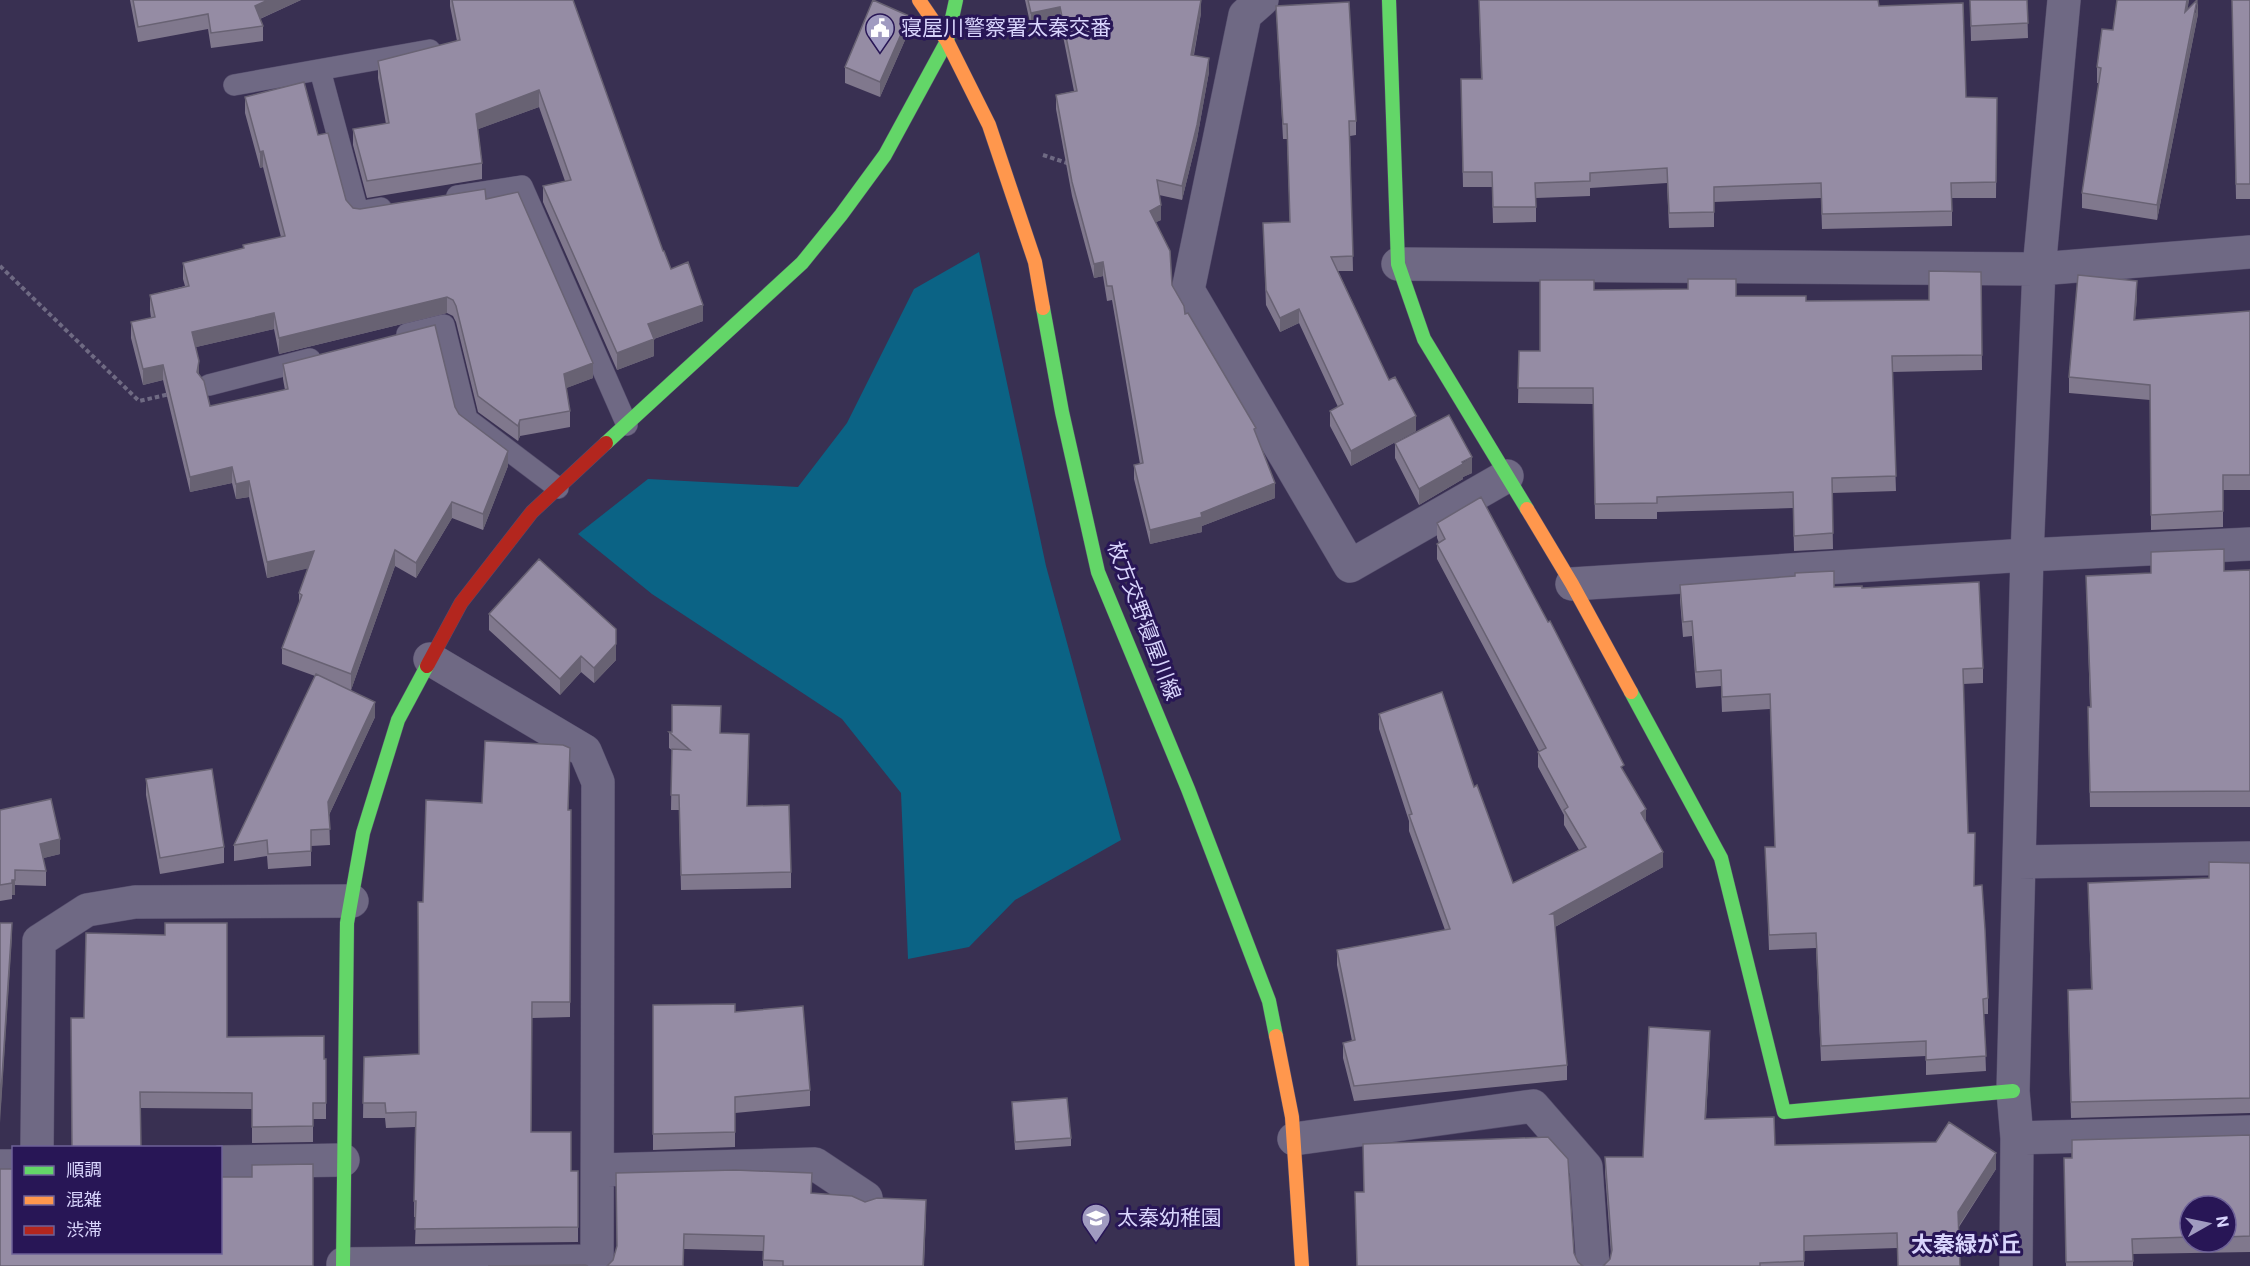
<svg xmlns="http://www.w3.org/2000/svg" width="2250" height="1266" viewBox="0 0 2250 1266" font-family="Roboto,'Noto Sans JP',sans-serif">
<rect width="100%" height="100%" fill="#393052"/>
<path fill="#0b6385" d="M 979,252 L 1046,566 L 1121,840 L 1015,900 L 969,947 L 908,959 L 901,793 L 842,719 L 652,594 L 578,534 L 648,479 L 798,487 L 847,423 L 914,289 Z"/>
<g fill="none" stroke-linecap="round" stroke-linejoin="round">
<g stroke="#554d6c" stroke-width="22">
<path id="lane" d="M 320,70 L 358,212 L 381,208
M 234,85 L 430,50
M 457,196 L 522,186 L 627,425
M 407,334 L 444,325 L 467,419 L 558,488
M 209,385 L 310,359"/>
</g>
<g stroke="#554d6c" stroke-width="34">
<path id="street" d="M 1262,0 L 1245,15 L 1188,290 L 1350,566 L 1507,476
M 1398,264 L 2039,269 L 2250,252
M 1572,584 L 2027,555 L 2250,544
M 430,659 L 585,751 L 598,782 L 597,1266
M 2019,862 L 2250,858
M 2017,1138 L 2250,1132
M 1294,1139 L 1533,1106 L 1586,1167 L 1593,1266
M 37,1148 L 39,941 L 87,910 L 135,902 L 352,901
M 220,1162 L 343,1160
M 0,1166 L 14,1166
M 598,1170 L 815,1164 L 866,1198
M 343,1264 L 598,1261
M 2016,1266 L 2017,1138 L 2013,1091 L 2027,555 L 2039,269 L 2064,0"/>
</g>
<g stroke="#554d6c" stroke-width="15">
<path id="fast" d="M 1389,0 L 1398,264 L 1424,339 L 1527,509
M 1043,308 L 1062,412 L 1098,572 L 1188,789 L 1269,1001 L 1276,1036
M 606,443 L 802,263 L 841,215 L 885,155 L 947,41 L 956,0
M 1631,692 L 1721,858 L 1784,1112 L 2013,1091
M 343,1266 L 347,923 L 363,833 L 398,720 L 427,666"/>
</g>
<g stroke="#554d6c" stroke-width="15">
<path id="slow" d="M 919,0 L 947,41 L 989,125 L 1035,262 L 1043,308
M 1527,509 L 1572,584 L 1631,692
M 1276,1036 L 1292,1117 L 1302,1266"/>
</g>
<g stroke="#554d6c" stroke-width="15">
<path id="jam" d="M 427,666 L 461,603 L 532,512 L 606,443"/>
</g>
<path stroke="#6f6a83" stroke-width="4" stroke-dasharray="4.5 3" stroke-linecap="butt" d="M 1043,155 L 1070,164
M 0,266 L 139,401 L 170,394"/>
<use href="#lane" stroke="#6f6984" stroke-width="21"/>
<use href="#street" stroke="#6f6984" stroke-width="33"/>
<use href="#fast" stroke="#63d668" stroke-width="14"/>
<use href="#slow" stroke="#ff974d" stroke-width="14"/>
<use href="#jam" stroke="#b3261e" stroke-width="14"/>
</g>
<path fill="#80788d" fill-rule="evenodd" d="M 130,0 L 301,0 L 260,19 L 263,26 L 263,41 L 211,48 L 208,29 L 138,42 Z
M 450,0 L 573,0 L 663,251 L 671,269 L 703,321 L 654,339 L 654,356 L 617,370 L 543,202 L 543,186 L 565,181 L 539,107 L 478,129 L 482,163 L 482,179 L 367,198 L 353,145 L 353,129 L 386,124 L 378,78 L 378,61 L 457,41 L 450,6 Z
M 1025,0 L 1201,0 L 1201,13 L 1194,55 L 1209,72 L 1197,139 L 1182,200 L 1159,195 L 1161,220 L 1156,222 L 1172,285 L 1185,314 L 1256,434 L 1275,498 L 1202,526 L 1202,532 L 1150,544 L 1134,479 L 1134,465 L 1140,464 L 1112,300 L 1107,301 L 1103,276 L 1094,278 L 1072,196 L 1056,109 L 1056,95 L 1074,91 L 1060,21 L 1031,27 Z
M 1479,0 L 1878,0 L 1879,6 L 1966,97 L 1997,98 L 1996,198 L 1952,198 L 1952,226 L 1822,229 L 1821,198 L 1714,202 L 1714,227 L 1669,228 L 1667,183 L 1590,188 L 1590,196 L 1536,198 L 1536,222 L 1493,223 L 1492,187 L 1463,187 L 1461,94 L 1481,79 Z
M 1970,0 L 2027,0 L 2028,38 L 1971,41 Z
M 2117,0 L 2189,0 L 2187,9 L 2198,14 L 2157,220 L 2082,208 L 2082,193 L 2099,83 L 2097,83 L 2097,67 L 2113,30 Z
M 2232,0 L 2250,0 L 2250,199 L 2236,199 Z
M 1276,6 L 1356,121 L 1356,135 L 1350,136 L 1353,271 L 1338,271 L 1389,380 L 1416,431 L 1351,466 L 1330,426 L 1330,411 L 1338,407 L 1299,323 L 1280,332 L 1266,305 L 1263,223 L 1290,223 L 1287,139 L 1283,139 Z
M 909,31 L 880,97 L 845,83 L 845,67 Z
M 245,97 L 318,135 L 346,200 L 353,208 L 360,209 L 486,199 L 593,378 L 566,388 L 570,411 L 570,427 L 520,436 L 518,441 L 478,412 L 456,322 L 453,316 L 447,313 L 279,354 L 274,329 L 196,347 L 199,375 L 210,406 L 285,390 L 283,379 L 283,364 L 455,407 L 459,414 L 508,466 L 483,530 L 452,518 L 416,578 L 395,566 L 351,690 L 375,717 L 329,815 L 330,845 L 311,846 L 311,866 L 268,869 L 267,856 L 234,861 L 234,845 L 315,676 L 282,664 L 282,648 L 299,605 L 299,593 L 308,568 L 267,578 L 249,497 L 236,499 L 232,483 L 190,492 L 163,380 L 143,385 L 131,338 L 131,322 L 151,318 L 150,310 L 150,295 L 185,286 L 183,279 L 183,263 L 243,248 L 243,245 L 281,237 L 263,167 L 260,168 L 245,113 Z
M 1981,272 L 1982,370 L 1892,372 L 1896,491 L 1832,493 L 1833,549 L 1794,551 L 1793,508 L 1657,512 L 1657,519 L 1595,519 L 1593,404 L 1518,403 L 1519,351 L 1540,351 L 1594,290 L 1736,296 L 1806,301 L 1929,300 Z
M 2137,296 L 2135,320 L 2250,311 L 2250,490 L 2223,490 L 2223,527 L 2151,530 L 2150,400 L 2069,393 L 2069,377 Z
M 1395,443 L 1472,473 L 1463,477 L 1463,479 L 1419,505 L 1395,458 Z
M 1437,523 L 1624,772 L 1646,823 L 1663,867 L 1555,927 L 1567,1065 L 1567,1080 L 1354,1101 L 1343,1058 L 1343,1043 L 1352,1041 L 1337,965 L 1337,950 L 1445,930 L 1409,831 L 1409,821 L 1379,729 L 1379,714 L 1474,787 L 1513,883 L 1579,850 L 1564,825 L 1564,815 L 1538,767 L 1538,752 L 1539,751 L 1437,559 L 1437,544 L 1439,543 L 1437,538 Z
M 2250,570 L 2250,807 L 2090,807 L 2088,722 L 2090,707 L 2086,576 Z
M 1680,585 L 1834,587 L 1862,588 L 1983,668 L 1983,683 L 1963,684 L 1968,833 L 1988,998 L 1988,1014 L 1984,1014 L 1986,1071 L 1926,1075 L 1926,1056 L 1821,1061 L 1816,948 L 1769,950 L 1765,847 L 1775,847 L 1770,709 L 1722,712 L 1721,686 L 1696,688 L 1692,636 L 1683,637 L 1680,600 Z
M 489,614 L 616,660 L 594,683 L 581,672 L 560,695 L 489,630 Z
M 669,732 L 721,733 L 749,750 L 747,806 L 791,872 L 791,888 L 681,890 L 679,810 L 671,810 L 672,750 L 669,748 Z
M 570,764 L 568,810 L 571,810 L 570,1017 L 532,1018 L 531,1132 L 571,1171 L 578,1171 L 578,1242 L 415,1244 L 416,1217 L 414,1217 L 415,1127 L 386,1128 L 385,1118 L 363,1118 L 364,1057 L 419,1054 L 423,902 L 482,803 Z
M 146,779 L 224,847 L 224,863 L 160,874 L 146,795 Z
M 0,810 L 60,854 L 43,858 L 46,871 L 46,886 L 15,885 L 15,895 L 12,895 L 12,899 L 0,901 Z
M 2209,862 L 2250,863 L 2250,1113 L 2071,1118 L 2068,1005 L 2091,989 L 2088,883 L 2209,878 Z
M 653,1005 L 735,1012 L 810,1090 L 810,1106 L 735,1113 L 735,1147 L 653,1150 Z
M 71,1018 L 227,1037 L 324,1059 L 326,1059 L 326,1119 L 313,1119 L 313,1142 L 252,1143 L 252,1109 L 140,1108 Z
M 1710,1046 L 1706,1119 L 1775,1145 L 1996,1169 L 1959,1227 L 1897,1248 L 1804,1251 L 1804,1266 L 1603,1266 L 1610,1259 L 1611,1254 L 1605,1172 L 1605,1157 L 1643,1157 Z
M 1012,1102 L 1071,1138 L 1071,1146 L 1015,1150 Z
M 2250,1135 L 2250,1252 L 2133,1254 L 2133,1266 L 2066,1266 L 2064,1158 L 2072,1158 ZM 2190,1206 L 2226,1206 L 2226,1242 L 2190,1242 Z
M 812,1193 L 865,1202 L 926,1215 L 924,1266 L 763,1266 L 763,1251 L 684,1249 L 613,1260 L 617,1247 Z"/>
<path fill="#686273" d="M 268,0 L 301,0 L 255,21 L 255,6 Z
M 1201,0 L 1201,13 L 1191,69 L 1191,55 Z
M 2187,0 L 2189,0 L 2185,27 L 2185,12 Z
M 2198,0 L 2198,14 L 2157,220 L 2157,205 Z
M 1060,7 L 1060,21 L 1031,27 L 1031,13 Z
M 909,16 L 909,31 L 880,97 L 880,82 Z
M 1209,58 L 1209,72 L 1197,139 L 1182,200 L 1182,186 Z
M 539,90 L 539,107 L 476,130 L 476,114 Z
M 263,151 L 263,167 L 260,168 L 260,152 Z
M 1161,205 L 1161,220 L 1150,225 L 1150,211 Z
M 1103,262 L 1103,276 L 1094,278 L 1094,264 Z
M 2137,281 L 2137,296 L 2134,336 L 2134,320 Z
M 447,297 L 447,313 L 279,354 L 279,338 Z
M 703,305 L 703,321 L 648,341 L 648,324 Z
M 1299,309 L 1299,323 L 1280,332 L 1280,318 Z
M 274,313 L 274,329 L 192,348 L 192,332 Z
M 654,339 L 654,356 L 617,370 L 617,353 Z
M 199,361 L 199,377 L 197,372 Z
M 593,363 L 593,378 L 564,389 L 564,374 Z
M 163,365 L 163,380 L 143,385 L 143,369 Z
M 1416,416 L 1416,431 L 1351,466 L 1351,451 Z
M 520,420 L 520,436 L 518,441 L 518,426 Z
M 508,451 L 508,466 L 483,530 L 483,514 Z
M 1472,457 L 1472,473 L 1463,477 L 1463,479 L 1419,505 L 1419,489 Z
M 232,467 L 232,483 L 190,492 L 190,477 Z
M 249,481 L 249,497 L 236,499 L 236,484 Z
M 1275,483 L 1275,498 L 1202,526 L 1202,532 L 1150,544 L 1150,530 L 1201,513 Z
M 452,502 L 452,518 L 416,578 L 416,563 Z
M 395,550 L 395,566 L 351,690 L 351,674 Z
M 314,551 L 314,567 L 267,578 L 267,562 Z
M 616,644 L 616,660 L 594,683 L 594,668 Z
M 581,656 L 581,672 L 560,695 L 560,679 Z
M 375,702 L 375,717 L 328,817 L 328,802 Z
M 1646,809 L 1646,825 L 1641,813 Z
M 60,839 L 60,854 L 40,859 L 40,844 Z
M 1663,852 L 1663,867 L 1551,929 L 1551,914 Z
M 15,870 L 15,895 L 12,895 L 12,880 Z
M 12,923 L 12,938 L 0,1123 L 0,1108 Z
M 1710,1031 L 1710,1046 L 1705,1134 L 1705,1119 Z
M 1996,1153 L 1996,1169 L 1958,1227 L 1958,1212 Z
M 926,1200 L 926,1215 L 923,1266 Z"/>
<path fill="#958ca4" stroke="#686273" stroke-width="1.5" d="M 133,0 L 268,0 L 255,6 L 263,26 L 211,33 L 208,14 L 138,27 Z
M 452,0 L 573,0 L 663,251 L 664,251 L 671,269 L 688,262 L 703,305 L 648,324 L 654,339 L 617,353 L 543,186 L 571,180 L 539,90 L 476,114 L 482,163 L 367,181 L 353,129 L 389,123 L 378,61 L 460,40 Z
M 873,0 L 909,16 L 880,82 L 845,67 Z
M 1028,0 L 1201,0 L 1191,55 L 1209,58 L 1197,125 L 1182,186 L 1157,180 L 1161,205 L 1150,211 L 1170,251 L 1172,285 L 1184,306 L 1185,314 L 1188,313 L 1256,428 L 1254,429 L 1275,483 L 1201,513 L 1202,517 L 1150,530 L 1134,465 L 1143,463 L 1112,286 L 1107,286 L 1103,262 L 1094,264 L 1072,182 L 1056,95 L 1077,91 L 1060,7 L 1031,13 Z
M 1479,0 L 1878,0 L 1879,6 L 1963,3 L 1966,97 L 1997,98 L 1996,182 L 1951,183 L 1952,211 L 1822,214 L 1821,183 L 1714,187 L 1714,212 L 1669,213 L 1667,168 L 1590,173 L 1590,181 L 1535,183 L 1536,207 L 1493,207 L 1492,172 L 1463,172 L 1461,79 L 1482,79 Z
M 1970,0 L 2027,0 L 2028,23 L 1971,26 Z
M 2117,0 L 2187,0 L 2185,12 L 2197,0 L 2157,205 L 2082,193 L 2101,68 L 2097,67 L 2102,29 L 2113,30 Z
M 2232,0 L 2250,0 L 2250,184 L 2236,184 Z
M 1349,2 L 1356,121 L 1349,121 L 1353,256 L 1331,257 L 1389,380 L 1395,377 L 1416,416 L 1351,451 L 1330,411 L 1343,404 L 1299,309 L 1280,318 L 1266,290 L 1263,223 L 1290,222 L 1287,124 L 1283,124 L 1276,6 Z
M 304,82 L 318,135 L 328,133 L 346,200 L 353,208 L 360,209 L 485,189 L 486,199 L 518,192 L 593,363 L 564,374 L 570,411 L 520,420 L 518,426 L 478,396 L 456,306 L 453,300 L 447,297 L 279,338 L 274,313 L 192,332 L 199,361 L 197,372 L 204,381 L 210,406 L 288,389 L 283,364 L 435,325 L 455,407 L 459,414 L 508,451 L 483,514 L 452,502 L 416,563 L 395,550 L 351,674 L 282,648 L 302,595 L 299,593 L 314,551 L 267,562 L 249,481 L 236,484 L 232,467 L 190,477 L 163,365 L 143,369 L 131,322 L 155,317 L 150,295 L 189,286 L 183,263 L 244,248 L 243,245 L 285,236 L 263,151 L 260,152 L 245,97 Z
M 1929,271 L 1981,272 L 1982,355 L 1892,356 L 1896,476 L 1832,478 L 1833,533 L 1794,536 L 1793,492 L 1657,497 L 1657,503 L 1595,504 L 1593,388 L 1518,388 L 1519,351 L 1540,351 L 1540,280 L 1594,280 L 1594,290 L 1688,289 L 1688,279 L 1736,279 L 1736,296 L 1806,296 L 1806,301 L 1929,300 Z
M 2078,275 L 2137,281 L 2134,320 L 2250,311 L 2250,475 L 2223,475 L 2223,511 L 2151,515 L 2150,385 L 2069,377 Z
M 1449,415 L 1472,457 L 1462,462 L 1463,464 L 1419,489 L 1395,443 Z
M 1481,497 L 1548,622 L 1550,621 L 1624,765 L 1621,767 L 1646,809 L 1641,813 L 1663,852 L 1551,914 L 1554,914 L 1567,1065 L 1354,1086 L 1343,1043 L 1355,1040 L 1337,950 L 1450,929 L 1409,815 L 1412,814 L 1379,714 L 1442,692 L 1474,787 L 1477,785 L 1513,883 L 1586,847 L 1564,810 L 1568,807 L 1538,752 L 1546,748 L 1437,544 L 1445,539 L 1437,523 Z
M 2224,549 L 2224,571 L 2250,570 L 2250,791 L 2090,792 L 2088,707 L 2091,707 L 2086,576 L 2151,573 L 2151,552 Z
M 539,559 L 616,629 L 616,644 L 594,668 L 581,656 L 560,679 L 489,614 Z
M 1834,571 L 1834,587 L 1862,586 L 1862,588 L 1979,582 L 1983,668 L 1963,669 L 1968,833 L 1975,833 L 1974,886 L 1982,885 L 1985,929 L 1988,998 L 1983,999 L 1986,1056 L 1926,1060 L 1926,1041 L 1821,1046 L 1816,933 L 1769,935 L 1765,847 L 1775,847 L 1770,694 L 1722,697 L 1721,670 L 1696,672 L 1692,621 L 1683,622 L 1680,585 L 1795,576 L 1795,573 Z
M 316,674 L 375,702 L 328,802 L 330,829 L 311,830 L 311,851 L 268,854 L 267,840 L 234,845 Z
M 672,705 L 721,706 L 720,733 L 749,734 L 747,806 L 789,805 L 791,872 L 681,875 L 679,795 L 671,795 L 672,749 L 690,750 L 669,732 L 672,732 Z
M 485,741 L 563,745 L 570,748 L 568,810 L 571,810 L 570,1002 L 532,1002 L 531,1132 L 571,1132 L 571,1171 L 578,1171 L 578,1227 L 415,1229 L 416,1201 L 414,1201 L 416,1112 L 386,1113 L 385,1103 L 363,1103 L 364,1057 L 419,1054 L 418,902 L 423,902 L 426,800 L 482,803 Z
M 212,769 L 224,847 L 160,858 L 146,779 Z
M 51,799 L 60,839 L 40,844 L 46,871 L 15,870 L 15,880 L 12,880 L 12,883 L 0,885 L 0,810 Z
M 2209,862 L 2250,863 L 2250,1098 L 2071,1102 L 2068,990 L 2092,989 L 2088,883 L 2209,878 Z
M 0,923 L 12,923 L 0,1108 Z
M 165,923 L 227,923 L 227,1037 L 324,1036 L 324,1059 L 326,1059 L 326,1103 L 313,1103 L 313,1126 L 252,1127 L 252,1093 L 140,1092 L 141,1148 L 72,1148 L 71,1018 L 84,1018 L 86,933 L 165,935 Z
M 735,1004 L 735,1012 L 803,1006 L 810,1090 L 735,1097 L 735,1132 L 653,1134 L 653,1005 Z
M 1649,1027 L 1710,1031 L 1705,1119 L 1774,1117 L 1775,1145 L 1936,1142 L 1949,1122 L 1996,1153 L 1958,1212 L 1960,1266 L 1898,1266 L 1897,1233 L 1804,1236 L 1804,1261 L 1760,1263 L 1760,1266 L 1603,1266 L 1610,1259 L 1612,1250 L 1605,1157 L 1643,1157 Z
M 1067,1098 L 1071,1138 L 1015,1142 L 1012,1102 Z
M 2250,1135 L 2250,1236 L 2226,1237 L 2226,1206 L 2190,1206 L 2190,1237 L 2132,1239 L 2133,1261 L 2066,1262 L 2064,1158 L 2072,1158 L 2072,1140 Z
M 1548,1137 L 1568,1159 L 1574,1253 L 1578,1262 L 1583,1266 L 1357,1266 L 1355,1192 L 1364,1192 L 1363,1144 Z
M 313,1164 L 313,1266 L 0,1266 L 0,1169 L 14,1169 L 14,1252 L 220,1252 L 220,1177 L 252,1177 L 252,1165 Z
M 735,1170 L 812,1173 L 811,1193 L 852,1196 L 865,1202 L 877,1198 L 926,1200 L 923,1266 L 783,1266 L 783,1261 L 763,1260 L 764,1236 L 684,1234 L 683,1266 L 607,1266 L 613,1260 L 617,1246 L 616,1173 Z
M 585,1265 L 588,1266 L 488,1266 Z"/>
<defs>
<g id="civic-pin" transform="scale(1.5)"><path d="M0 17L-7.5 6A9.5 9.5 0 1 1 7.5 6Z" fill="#a09bc0" stroke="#281656"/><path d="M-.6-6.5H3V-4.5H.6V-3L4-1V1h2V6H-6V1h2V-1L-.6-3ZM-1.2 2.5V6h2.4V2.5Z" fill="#fff"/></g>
<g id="school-pin" transform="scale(1.5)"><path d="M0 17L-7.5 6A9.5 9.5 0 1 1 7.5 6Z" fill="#a09bc0" stroke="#281656"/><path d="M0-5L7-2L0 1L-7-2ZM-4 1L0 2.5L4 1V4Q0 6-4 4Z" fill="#fff"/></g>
</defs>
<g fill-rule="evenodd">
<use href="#civic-pin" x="880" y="28"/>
<use href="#school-pin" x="1096" y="1218"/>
</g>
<g text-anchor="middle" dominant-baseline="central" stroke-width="6" stroke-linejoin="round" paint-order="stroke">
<g font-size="21" fill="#d8d4fc" stroke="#281656" text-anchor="start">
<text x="901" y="28">寝屋川警察署太秦交番</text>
<text x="1117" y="1218">太秦幼稚園</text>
</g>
<g font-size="21" fill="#d8d4fc" stroke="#281656">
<text transform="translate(1144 621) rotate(69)">枚方交野寝屋川線</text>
</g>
<g font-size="22" font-weight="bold" fill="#d8d4fc" stroke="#281656">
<text x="1966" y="1244">太秦緑が丘</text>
</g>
</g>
<rect x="12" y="1146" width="210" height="108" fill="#281656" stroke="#6e6298" stroke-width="1.5"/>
<rect x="24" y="1166" width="30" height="9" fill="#63d668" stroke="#6e6298" stroke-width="1.5"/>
<text x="66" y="1176" font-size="18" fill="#d8d4fc">順調</text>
<rect x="24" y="1196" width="30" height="9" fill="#ff974d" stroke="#6e6298" stroke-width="1.5"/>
<text x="66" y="1206" font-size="18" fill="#d8d4fc">混雑</text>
<rect x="24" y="1226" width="30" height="9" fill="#b3261e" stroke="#6e6298" stroke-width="1.5"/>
<text x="66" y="1236" font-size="18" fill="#d8d4fc">渋滞</text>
<g transform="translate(2208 1224) rotate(81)"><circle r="28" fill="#281656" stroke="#6e6298" stroke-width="1.5"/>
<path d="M0-4.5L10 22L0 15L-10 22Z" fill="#a09bc0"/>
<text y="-9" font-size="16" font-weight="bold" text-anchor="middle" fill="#d8d4fc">N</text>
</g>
</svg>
